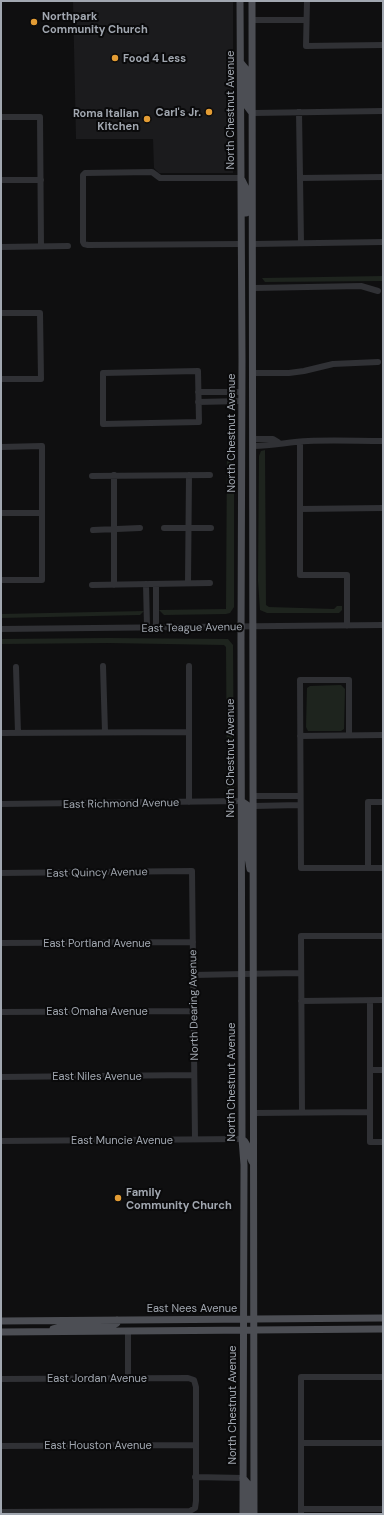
<svg xmlns="http://www.w3.org/2000/svg" width="384" height="1515" viewBox="0 0 384 1515" font-family="'DM Sans',sans-serif">
<rect width="100%" height="100%" fill="#0f0f10"/>
<path fill="#1b1b1d" d="M 73,1 L 233,1 L 233,173 L 159,173 L 154,168 L 153,139 L 76,139 Z"/>
<path fill="#1e241e" d="M 383,276 L 383,281 L 265,282 L 262,278 Z
M 227,449 L 234,449 L 234,607 L 230,613 L 226,614 L 164,615 L 159,610 L 226,609 Z
M 265,450 L 266,605 L 269,607 L 334,609 L 337,606 L 342,606 L 342,610 L 339,613 L 267,613 L 260,610 L 258,581 L 259,456 L 261,451 Z
M 144,611 L 140,615 L 1,618 L 1,614 Z
M 109,638 L 228,639 L 233,645 L 234,791 L 227,796 L 226,647 L 224,645 L 109,643 L 1,644 L 1,639 Z
M 341,685 L 345,689 L 344,729 L 341,731 L 308,731 L 306,727 L 307,688 L 310,686 Z"/>
<g fill="none" stroke-linecap="round" stroke-linejoin="round">
<path stroke="#303135" stroke-width="6" d="M 307,1 L 306,46 L 383,45
M 252,20 L 306,20
M 299,112 L 301,243
M 252,113 L 383,111
M 1,117 L 40,117 L 41,246
M 241,178 L 160,178 L 152,172 L 85,173 L 83,175 L 83,242 L 84,244 L 88,245 L 241,244
M 300,178 L 383,177
M 1,180 L 41,180
M 252,244 L 383,242
M 1,247 L 68,246
M 252,288 L 361,286 L 378,291
M 1,313 L 40,313 L 41,379 L 1,379
M 198,371 L 199,422 L 103,424 L 103,373 Z
M 253,373 L 289,373 L 304,371 L 333,364 L 378,362
M 198,392 L 242,392
M 198,402 L 242,401
M 253,439 L 273,439 L 278,442
M 300,442 L 300,575 L 347,575 L 347,626
M 253,446 C 272,446 288,442 308,441 C 333,440 358,441 383,441
M 1,447 L 42,446 L 42,580 L 1,580
M 114,475 L 114,585
M 92,476 L 210,475
M 300,509 L 383,508
M 1,513 L 42,513
M 164,528 L 211,528
M 93,530 L 140,528
M 188,583 L 189,475
M 146,584 L 147,627
M 156,584 L 156,627
M 92,585 L 210,583
M 1,629 L 383,625
M 103,666 L 105,732
M 16,667 L 18,733
M 1,733 L 189,732
M 349,735 L 349,680 L 300,680 L 301,868 L 383,868
M 300,736 L 383,735
M 254,796 L 300,796
M 189,802 L 189,666
M 1,804 L 241,801
M 254,806 L 300,805
M 368,868 L 368,802 L 383,802
M 1,873 L 192,871 L 195,1139
M 1,943 L 193,942
M 193,975 L 301,973
M 301,1001 L 383,1000
M 370,1001 L 370,1142 L 383,1142
M 1,1012 L 193,1011
M 370,1070 L 383,1070
M 1,1077 L 194,1075
M 302,1112 L 301,936 L 383,936
M 253,1113 L 370,1112
M 1,1141 L 242,1139
M 128,1331 L 128,1378
M 1,1379 L 188,1378 L 194,1380 L 196,1387 L 196,1501 L 195,1508 L 190,1511 L 1,1512
M 301,1443 L 383,1443
M 1,1446 L 195,1445
M 195,1477 L 243,1478
M 301,1509 L 383,1509
M 301,1514 L 301,1377 L 383,1377"/>
<path stroke="#4c4e54" stroke-width="7" d="M 240,1 L 242,360 L 241,641 L 242,1139 L 244,1165 L 243,1514
M 252,1 L 254,1514
M 241,63 L 246,69 L 246,105 L 252,113
M 242,180 L 246,188 L 246,213
M 241,801 L 247,805 L 247,852 L 250,869
M 242,1139 C 250,1144 247,1155 253,1163
M 1,1321 L 383,1318
M 53,1329 L 65,1326 L 111,1326 L 117,1323 L 117,1320
M 1,1332 L 383,1329
M 243,1478 L 249,1485 L 249,1514"/>
</g>
<g fill="#e39c34" stroke="#0a0a0b" stroke-width="1.5">
<circle cx="34" cy="22" r="4"/>
<circle cx="115" cy="58" r="4"/>
<circle cx="209" cy="112" r="4"/>
<circle cx="147" cy="119" r="4"/>
<circle cx="118" cy="1198" r="4"/>
</g>
<g text-anchor="middle" dominant-baseline="central" stroke-width="4" stroke-linejoin="round" paint-order="stroke">
<g font-size="11" font-weight="bold" fill="#a1a7b0" stroke="#0a0a0b" text-anchor="start">
<text x="42" y="16">Northpark<tspan x="42" dy="13">Community Church</tspan></text>
<text x="123" y="58">Food 4 Less</text>
<text x="201" y="112" text-anchor="end">Carl's Jr.</text>
<text x="139" y="113" text-anchor="end">Roma Italian<tspan x="139" dy="13">Kitchen</tspan></text>
<text x="126" y="1192">Family<tspan x="126" dy="13">Community Church</tspan></text>
</g>
<g font-size="11" fill="#a1a7b0" stroke="#0a0a0b">
<text transform="translate(230 110) rotate(-90)">North Chestnut Avenue</text>
<text transform="translate(231 433) rotate(-90)">North Chestnut Avenue</text>
<text transform="translate(192 627) rotate(-1)">East Teague Avenue</text>
<text transform="translate(230 758) rotate(-90)">North Chestnut Avenue</text>
<text transform="translate(121 803) rotate(-1)">East Richmond Avenue</text>
<text transform="translate(97 872) rotate(-1)">East Quincy Avenue</text>
<text x="97" y="943">East Portland Avenue</text>
<text transform="translate(193 1005) rotate(-91)">North Dearing Avenue</text>
<text x="97" y="1011">East Omaha Avenue</text>
<text x="97" y="1076">East Niles Avenue</text>
<text transform="translate(231 1082) rotate(-90)">North Chestnut Avenue</text>
<text x="122" y="1140">East Muncie Avenue</text>
<text x="192" y="1308">East Nees Avenue</text>
<text x="97" y="1378">East Jordan Avenue</text>
<text transform="translate(232 1405) rotate(-90)">North Chestnut Avenue</text>
<text x="98" y="1445">East Houston Avenue</text>
</g>
</g>
<rect width="384" height="1515" fill="none" stroke="#a1a7b0" stroke-width="4"/>
</svg>
